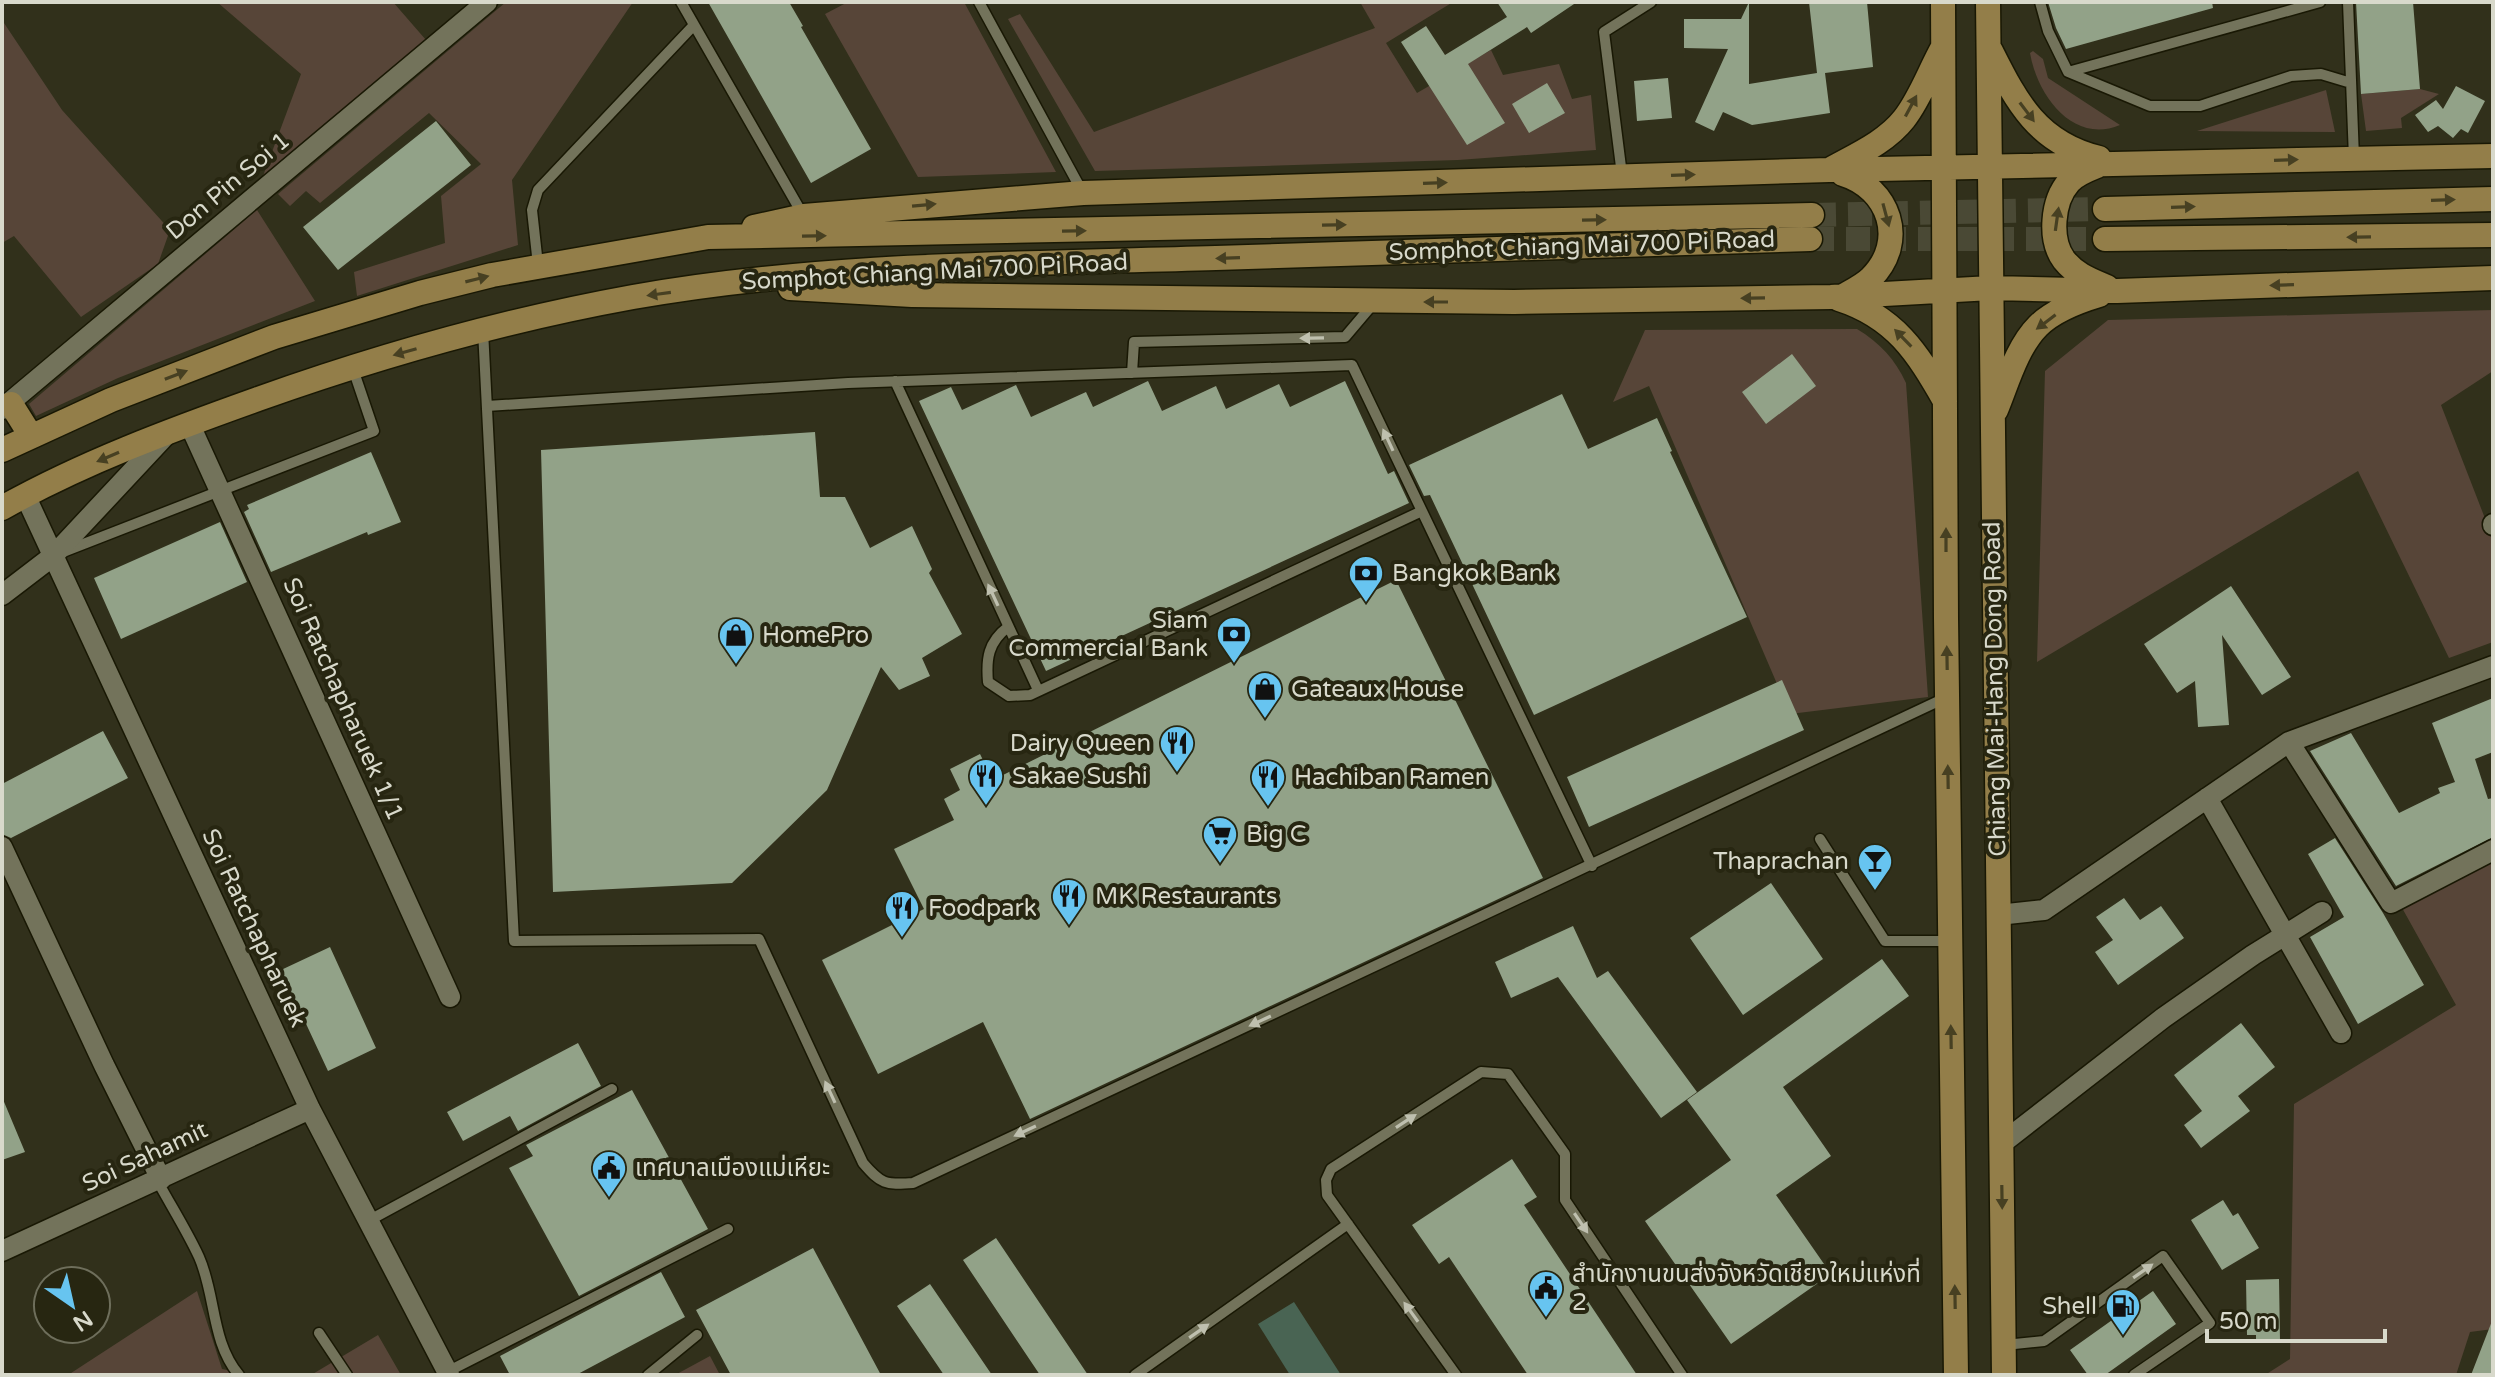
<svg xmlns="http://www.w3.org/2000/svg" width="2495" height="1377" viewBox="0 0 2495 1377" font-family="'Varela Round','Noto Sans Thai',sans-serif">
<rect width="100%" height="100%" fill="#31301b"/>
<path fill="#574538" d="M 217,2 L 393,2 L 426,40 L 263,176 L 301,74 Z
M 506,2 L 633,2 L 512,180 L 518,245 L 357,296 L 354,272 L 445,243 L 441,196 L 481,164 L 429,113 L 320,203 L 306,191 L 290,206 L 278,194 Z
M 848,2 L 964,2 L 1056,172 L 918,177 L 825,14 Z
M 1360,2 L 1453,2 L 1386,43 L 1417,93 L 1491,50 L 1503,75 L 1559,64 L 1572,99 L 1591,95 L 1596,150 L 1458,160 L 1095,171 L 1008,19 L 1020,14 L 1094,132 L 1375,28 Z
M 2,20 L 62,110 L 170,230 L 158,264 L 81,317 L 14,236 L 2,243 Z
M 2033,51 L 2043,59 L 2048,78 L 2120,125 C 2073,145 2037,95 2030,53 Z
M 2420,89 L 2439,94 L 2401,118 L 2402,128 L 2366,131 L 2361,94 Z
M 2326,90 L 2335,132 L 2197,131 Z
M 257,210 L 315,301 L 118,378 L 36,416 L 29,404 Z
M 2493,310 L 2493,371 L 2441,405 L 2493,539 L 2493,642 L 2449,658 L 2358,471 L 2037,662 L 2045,371 L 2108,320 Z
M 1857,329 C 1880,343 1895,359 1906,383 L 1928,697 L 1790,714 L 1649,386 L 1613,402 L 1645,330 Z
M 2493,858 L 2493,1329 L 2470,1332 L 2456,1375 L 2265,1375 L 2290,1359 L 2294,1104 L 2456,1005 L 2401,906 Z
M 197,1291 L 222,1369 L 251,1375 L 68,1375 Z
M 378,1335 L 401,1375 L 311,1375 Z
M 710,1356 L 720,1375 L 675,1375 Z"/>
<path fill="#496453" d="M 1294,1302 L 1341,1375 L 1290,1375 L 1258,1324 Z"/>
<path fill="#92a288" d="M 708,2 L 789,2 L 803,26 L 801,27 L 871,149 L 811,183 Z
M 1497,2 L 1577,2 L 1531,33 L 1527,27 L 1468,64 L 1505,123 L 1467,145 L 1401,42 L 1426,26 L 1445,55 L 1507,17 Z
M 1749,2 L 1749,84 L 1817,73 L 1809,2 L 1867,2 L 1873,67 L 1825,73 L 1830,113 L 1752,125 L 1723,112 L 1714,131 L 1695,122 L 1728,49 L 1684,48 L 1684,19 L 1741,19 Z
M 2048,2 L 2212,2 L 2213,8 L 2066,49 L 2056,28 Z
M 2356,2 L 2413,2 L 2420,89 L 2361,94 Z
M 1668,78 L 1672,118 L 1637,121 L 1634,81 Z
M 1547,83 L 1565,113 L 1529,133 L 1512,104 Z
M 2456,86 L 2485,101 L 2468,133 L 2461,129 L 2453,138 L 2438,126 L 2428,132 L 2415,115 L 2436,100 L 2443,109 Z
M 436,121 L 471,165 L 338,270 L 303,227 Z
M 1792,354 L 1816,386 L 1766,424 L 1742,392 Z
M 1148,381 L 1162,411 L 1216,386 L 1226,409 L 1279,384 L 1290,407 L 1345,381 L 1388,474 L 1394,471 L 1409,503 L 1046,671 L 919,401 L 951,387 L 962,410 L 1016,385 L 1031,417 L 1086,392 L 1093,407 Z
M 1562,394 L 1588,449 L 1657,418 L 1672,451 L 1670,452 L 1747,617 L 1534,715 L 1430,495 L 1424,496 L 1409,465 Z
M 815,432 L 820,497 L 845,497 L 870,548 L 912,526 L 932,569 L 929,573 L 962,634 L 922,658 L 930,676 L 899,690 L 881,667 L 827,790 L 732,883 L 553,892 L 541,450 Z
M 371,452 L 401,522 L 368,535 L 367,532 L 271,572 L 244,512 L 249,509 L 247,505 Z
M 220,522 L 247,582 L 121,639 L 94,578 Z
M 1396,580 L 1543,878 L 1030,1119 L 983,1022 L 878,1074 L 822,960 L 924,909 L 894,849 L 954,820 L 944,799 L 960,790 L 950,769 L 980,754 L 993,780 Z
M 2231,586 L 2291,677 L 2262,695 L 2222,635 L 2229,725 L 2198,727 L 2195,681 L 2177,693 L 2144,644 Z
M 1782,680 L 1804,730 L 1589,827 L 1567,777 Z
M 2493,698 L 2493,752 L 2475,759 L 2488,799 L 2493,798 L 2493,837 L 2396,886 L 2310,751 L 2351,733 L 2399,813 L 2440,793 L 2438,788 L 2455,782 L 2432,723 Z
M 103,731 L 128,778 L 11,838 L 2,834 L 2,784 Z
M 2335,838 L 2383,913 L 2424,985 L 2358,1024 L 2310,937 L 2344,917 L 2308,854 Z
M 1771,883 L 1823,959 L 1743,1015 L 1690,938 Z
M 2124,898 L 2140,920 L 2161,906 L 2184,938 L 2118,985 L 2095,952 L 2113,940 L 2096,917 Z
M 1573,926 L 1597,978 L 1608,971 L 1697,1092 L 1661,1118 L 1558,977 L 1511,998 L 1495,962 Z
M 330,947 L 376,1048 L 328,1071 L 281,970 Z
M 1882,959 L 1909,996 L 1783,1087 L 1831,1156 L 1776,1195 L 1831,1274 L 1731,1344 L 1645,1221 L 1731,1160 L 1687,1100 Z
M 2241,1023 L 2275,1067 L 2238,1096 L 2250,1111 L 2201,1148 L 2184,1125 L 2202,1111 L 2174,1075 Z
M 578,1043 L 601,1086 L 518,1131 L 510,1116 L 463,1141 L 447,1112 Z
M 632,1090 L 708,1229 L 579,1296 L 509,1168 L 533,1156 L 526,1145 Z
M 2,1097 L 25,1152 L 2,1160 Z
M 1512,1159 L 1537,1197 L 1524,1205 L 1637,1375 L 1528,1375 L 1449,1257 L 1439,1264 L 1412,1225 Z
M 2223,1200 L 2233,1216 L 2238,1213 L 2259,1248 L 2222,1270 L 2191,1220 Z
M 996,1238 L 1088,1375 L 1040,1375 L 963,1260 Z
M 813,1248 L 881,1375 L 731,1375 L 696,1310 Z
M 661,1272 L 685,1317 L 576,1375 L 510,1375 L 500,1356 Z
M 2279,1279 L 2280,1341 L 2256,1342 L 2256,1335 L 2247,1335 L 2246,1280 Z
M 930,1284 L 992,1375 L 944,1375 L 897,1306 Z
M 2153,1291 L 2176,1324 L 2105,1375 L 2088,1375 L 2070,1350 Z
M 2492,1321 L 2493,1375 L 2471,1375 Z"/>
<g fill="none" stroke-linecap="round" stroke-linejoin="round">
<path stroke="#4a4935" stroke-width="24" stroke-dasharray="24 12" stroke-linecap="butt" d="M 1812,215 L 2105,209
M 1810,239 L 2105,239"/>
<g stroke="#191804" stroke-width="13">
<path id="service" d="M 681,2 L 803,215
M 979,2 L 1083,193
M 2040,2 L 2048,31 L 2068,72 L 2150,106 L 2200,106 L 2291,76 L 2321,74 L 2351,83
M 2348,2 L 2354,158
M 2068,72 L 2320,2
M 1622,175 L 1604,32 L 1651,2
M 538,265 L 532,210 L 538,190 L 694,25
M 483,330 L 514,941 L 759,939 L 863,1163 C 881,1184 885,1185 913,1183 L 1945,698
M 1132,373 L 1134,342 L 1345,337 L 1373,304
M 895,381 L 1038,690
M 487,406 L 848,383 L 1352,365 L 1592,866
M 63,552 L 374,431 L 353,369
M 1008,627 C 988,642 986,659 988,682 L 1009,696 L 1030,695 L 1422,511
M 1820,839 L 1885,941 L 1948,941
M 157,1180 C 171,1206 187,1231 199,1257 C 216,1295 211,1342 239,1375
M 368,1221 L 612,1089
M 319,1333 L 347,1375
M 2005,1345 L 2044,1341 L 2163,1256 L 2210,1323 L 2134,1375
M 445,1373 L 728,1229
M 648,1375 L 697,1335
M 1135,1375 L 1348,1224
M 1456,1375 L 1327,1195 L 1326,1180 L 1331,1169 L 1481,1072 L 1508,1074 L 1565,1154 L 1565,1200 L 1682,1375"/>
</g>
<g stroke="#191804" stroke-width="23">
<path id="minor" d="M 2,409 L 487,2
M 189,423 L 450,997
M 25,495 L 310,1109 L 449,1375
M 2493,524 L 2493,525
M 2,595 L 53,556 L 167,434
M 2289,742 L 2391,903 L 2493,850
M 2207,798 L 2341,1033
M 2,847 L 104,1065 L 161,1179
M 1998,915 L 2044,910 L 2289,742 L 2493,666
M 2001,1144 L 2163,1018 L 2253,955 L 2322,912
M 2,1251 L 310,1109"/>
</g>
<g stroke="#191804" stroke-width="27">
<path id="primary" d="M 1943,2 L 1946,618 L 1956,1375
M 1988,2 L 2004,1375
M 1991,51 C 2017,103 2038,143 2099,158
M 2097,166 C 2087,170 2076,174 2069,182 C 2052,201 2049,240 2064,260 C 2076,275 2091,280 2107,287
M 1831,169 C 1856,155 1886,142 1904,119 C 1920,99 1930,70 1943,47
M 1843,174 C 1889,188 1908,241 1871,278 C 1864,285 1854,290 1845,295
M 2105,209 L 2493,199
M 754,227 L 804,216 L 1083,193 L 1829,170 L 2493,156
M 2105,239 L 2493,235
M 790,288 L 912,295 L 1514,302 L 1831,297 L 1991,288 L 2117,291 L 2493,278
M 1839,299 C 1895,317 1917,352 1945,401
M 11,404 L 31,436
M 1996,410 C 2007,383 2017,347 2038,326 C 2053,311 2079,301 2099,295
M 2,450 L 111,400 L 274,337 L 420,293 L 492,275 L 708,237 L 1812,215
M 2,508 C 82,463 171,430 258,399 C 379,356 506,320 633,297 C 825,263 1022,264 1216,258 C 1414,252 1612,245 1810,239"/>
</g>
<use href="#service" stroke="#73735b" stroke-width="10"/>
<use href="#minor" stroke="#73735b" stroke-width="20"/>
<use href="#primary" stroke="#937e49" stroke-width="24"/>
</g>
<defs><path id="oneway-solid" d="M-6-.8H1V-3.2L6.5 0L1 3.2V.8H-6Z" transform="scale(2)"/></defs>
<g fill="#474022">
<use href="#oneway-solid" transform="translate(1911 106) rotate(-62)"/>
<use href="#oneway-solid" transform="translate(2027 112) rotate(53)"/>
<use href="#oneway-solid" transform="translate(2286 160) rotate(-2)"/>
<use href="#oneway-solid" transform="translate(1683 175) rotate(-2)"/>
<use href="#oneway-solid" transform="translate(1435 183) rotate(-2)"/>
<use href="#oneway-solid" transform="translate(2443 200) rotate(-2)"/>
<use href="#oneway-solid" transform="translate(924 205) rotate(-5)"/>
<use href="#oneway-solid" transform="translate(2183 207) rotate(-2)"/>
<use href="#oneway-solid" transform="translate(1886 215) rotate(75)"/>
<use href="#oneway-solid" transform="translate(2057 219) rotate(-82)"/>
<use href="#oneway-solid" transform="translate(1594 220) rotate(-1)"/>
<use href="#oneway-solid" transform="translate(1334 225) rotate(-1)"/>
<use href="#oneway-solid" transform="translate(1074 231) rotate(-1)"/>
<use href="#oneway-solid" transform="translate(814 236) rotate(-1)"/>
<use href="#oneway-solid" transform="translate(2359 237) rotate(179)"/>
<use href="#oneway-solid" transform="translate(1228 258) rotate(178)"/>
<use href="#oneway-solid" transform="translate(477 279) rotate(-14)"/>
<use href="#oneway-solid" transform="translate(2282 285) rotate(178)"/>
<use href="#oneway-solid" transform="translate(659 294) rotate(172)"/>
<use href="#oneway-solid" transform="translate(1753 298) rotate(179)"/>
<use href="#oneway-solid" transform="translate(1436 302) rotate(180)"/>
<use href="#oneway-solid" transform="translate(2046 322) rotate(143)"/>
<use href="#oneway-solid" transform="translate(1903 338) rotate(-134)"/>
<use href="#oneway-solid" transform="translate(405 352) rotate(164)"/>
<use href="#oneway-solid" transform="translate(176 375) rotate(-21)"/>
<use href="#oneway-solid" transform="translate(108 457) rotate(157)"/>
<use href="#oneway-solid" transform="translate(1946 540) rotate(-90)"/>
<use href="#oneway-solid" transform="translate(1947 658) rotate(-91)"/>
<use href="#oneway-solid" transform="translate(1948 777) rotate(-91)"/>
<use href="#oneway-solid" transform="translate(1951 1037) rotate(-91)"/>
<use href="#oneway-solid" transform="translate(2002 1197) rotate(89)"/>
<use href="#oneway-solid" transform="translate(1955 1297) rotate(-91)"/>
</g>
<g fill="#bfc0af">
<use href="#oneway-solid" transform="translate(1312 338) rotate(179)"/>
<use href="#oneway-solid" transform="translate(1388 440) rotate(-115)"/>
<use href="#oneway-solid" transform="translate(993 595) rotate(-115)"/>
<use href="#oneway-solid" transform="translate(1260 1021) rotate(155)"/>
<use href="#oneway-solid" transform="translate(830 1092) rotate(-115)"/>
<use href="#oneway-solid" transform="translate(1406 1121) rotate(-33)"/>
<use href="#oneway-solid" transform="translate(1025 1131) rotate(155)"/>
<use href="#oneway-solid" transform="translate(1581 1223) rotate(56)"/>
<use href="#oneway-solid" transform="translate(2143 1271) rotate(-35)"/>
<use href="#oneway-solid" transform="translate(1411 1312) rotate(-126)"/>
<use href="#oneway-solid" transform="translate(1199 1331) rotate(-35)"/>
</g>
<defs>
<g id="bank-pin" transform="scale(1.8)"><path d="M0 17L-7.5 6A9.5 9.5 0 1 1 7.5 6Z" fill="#67c4f0" stroke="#272611"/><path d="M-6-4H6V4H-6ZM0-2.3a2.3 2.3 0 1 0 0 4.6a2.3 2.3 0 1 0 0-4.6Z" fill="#111"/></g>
<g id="shop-pin" transform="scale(1.8)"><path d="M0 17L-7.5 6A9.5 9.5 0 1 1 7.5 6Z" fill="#67c4f0" stroke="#272611"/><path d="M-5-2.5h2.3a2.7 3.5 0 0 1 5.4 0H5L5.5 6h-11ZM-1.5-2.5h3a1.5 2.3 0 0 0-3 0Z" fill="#111"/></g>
<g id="restaurant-pin" transform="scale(1.8)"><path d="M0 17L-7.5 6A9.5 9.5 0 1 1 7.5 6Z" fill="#67c4f0" stroke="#272611"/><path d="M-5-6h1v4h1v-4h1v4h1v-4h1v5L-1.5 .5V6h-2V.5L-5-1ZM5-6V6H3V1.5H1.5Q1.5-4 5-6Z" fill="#111"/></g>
<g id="supermarket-pin" transform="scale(1.8)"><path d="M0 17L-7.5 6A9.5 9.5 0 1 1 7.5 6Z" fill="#67c4f0" stroke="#272611"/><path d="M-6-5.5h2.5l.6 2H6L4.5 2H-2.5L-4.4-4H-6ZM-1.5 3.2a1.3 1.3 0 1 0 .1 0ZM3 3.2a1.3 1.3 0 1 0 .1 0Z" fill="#111"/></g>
<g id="bar-pin" transform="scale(1.8)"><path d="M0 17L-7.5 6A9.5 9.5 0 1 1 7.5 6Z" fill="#67c4f0" stroke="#272611"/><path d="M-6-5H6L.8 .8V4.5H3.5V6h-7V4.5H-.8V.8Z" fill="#111"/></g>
<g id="civic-pin" transform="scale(1.8)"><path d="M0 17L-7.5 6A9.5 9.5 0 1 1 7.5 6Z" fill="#67c4f0" stroke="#272611"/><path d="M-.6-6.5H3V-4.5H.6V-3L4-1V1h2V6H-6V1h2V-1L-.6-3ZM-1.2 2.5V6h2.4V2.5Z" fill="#111"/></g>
<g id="fuel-pin" transform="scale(1.8)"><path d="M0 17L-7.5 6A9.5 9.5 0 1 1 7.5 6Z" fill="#67c4f0" stroke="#272611"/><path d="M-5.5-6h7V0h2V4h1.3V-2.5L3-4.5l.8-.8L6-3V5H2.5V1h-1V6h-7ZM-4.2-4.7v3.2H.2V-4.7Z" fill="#111"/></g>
</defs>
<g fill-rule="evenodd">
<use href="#bank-pin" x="1366" y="573"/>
<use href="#bank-pin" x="1234" y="634"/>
<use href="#shop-pin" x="736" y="635"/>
<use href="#shop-pin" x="1265" y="689"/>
<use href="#restaurant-pin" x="1177" y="743"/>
<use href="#restaurant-pin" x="986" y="776"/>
<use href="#restaurant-pin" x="1268" y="777"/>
<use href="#supermarket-pin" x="1220" y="834"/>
<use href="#bar-pin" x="1875" y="861"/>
<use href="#restaurant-pin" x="1069" y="896"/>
<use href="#restaurant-pin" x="902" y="908"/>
<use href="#civic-pin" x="609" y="1168"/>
<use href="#civic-pin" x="1546" y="1288"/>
<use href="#fuel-pin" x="2123" y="1306"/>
</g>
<g text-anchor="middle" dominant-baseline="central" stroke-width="8" stroke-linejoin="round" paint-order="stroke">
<g font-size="24" fill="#d8d9cb" stroke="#272611">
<text transform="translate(228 186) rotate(-40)">Don Pin Soi 1</text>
<text transform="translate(1582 246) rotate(-2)">Somphot Chiang Mai 700 Pi Road</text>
<text transform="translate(935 272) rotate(-3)">Somphot Chiang Mai 700 Pi Road</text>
<text transform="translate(1995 689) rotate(-91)">Chiang Mai-Hang Dong Road</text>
<text transform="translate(343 699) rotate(66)">Soi Ratchapharuek 1/1</text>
<text transform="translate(254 928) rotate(65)">Soi Ratchapharuek</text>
<text transform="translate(145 1157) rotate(-25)">Soi Sahamit</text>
</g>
<g font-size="24" fill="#d8d9cb" stroke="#272611" text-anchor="start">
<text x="1392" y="573">Bangkok Bank</text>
<text x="1208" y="620" text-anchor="end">Siam<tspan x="1208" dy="28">Commercial Bank</tspan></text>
<text x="762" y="635">HomePro</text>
<text x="1291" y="689">Gateaux House</text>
<text x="1151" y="743" text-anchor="end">Dairy Queen</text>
<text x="1012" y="776">Sakae Sushi</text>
<text x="1294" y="777">Hachiban Ramen</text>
<text x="1246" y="834">Big C</text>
<text x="1849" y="861" text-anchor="end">Thaprachan</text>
<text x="1095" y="896">MK Restaurants</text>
<text x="928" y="908">Foodpark</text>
<text x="635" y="1168">เทศบาลเมืองแม่เหียะ</text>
<text x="1572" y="1274">สำนักงานขนส่งจังหวัดเชียงใหม่แห่งที่<tspan x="1572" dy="28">2</tspan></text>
<text x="2097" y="1306" text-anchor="end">Shell</text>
</g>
</g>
<rect width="2495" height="1377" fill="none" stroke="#d8d9cb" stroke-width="8"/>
<g transform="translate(72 1305) rotate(146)"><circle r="38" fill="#272611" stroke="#6e6e5b" stroke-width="2"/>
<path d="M0-6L14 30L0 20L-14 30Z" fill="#67c4f0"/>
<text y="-12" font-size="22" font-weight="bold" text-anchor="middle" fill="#d8d9cb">N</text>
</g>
<path d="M2207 1329v12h178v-12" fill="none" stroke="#d8d9cb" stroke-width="4"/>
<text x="2219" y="1329" font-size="24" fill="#d8d9cb" stroke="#272611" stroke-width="6" paint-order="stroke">50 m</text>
</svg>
